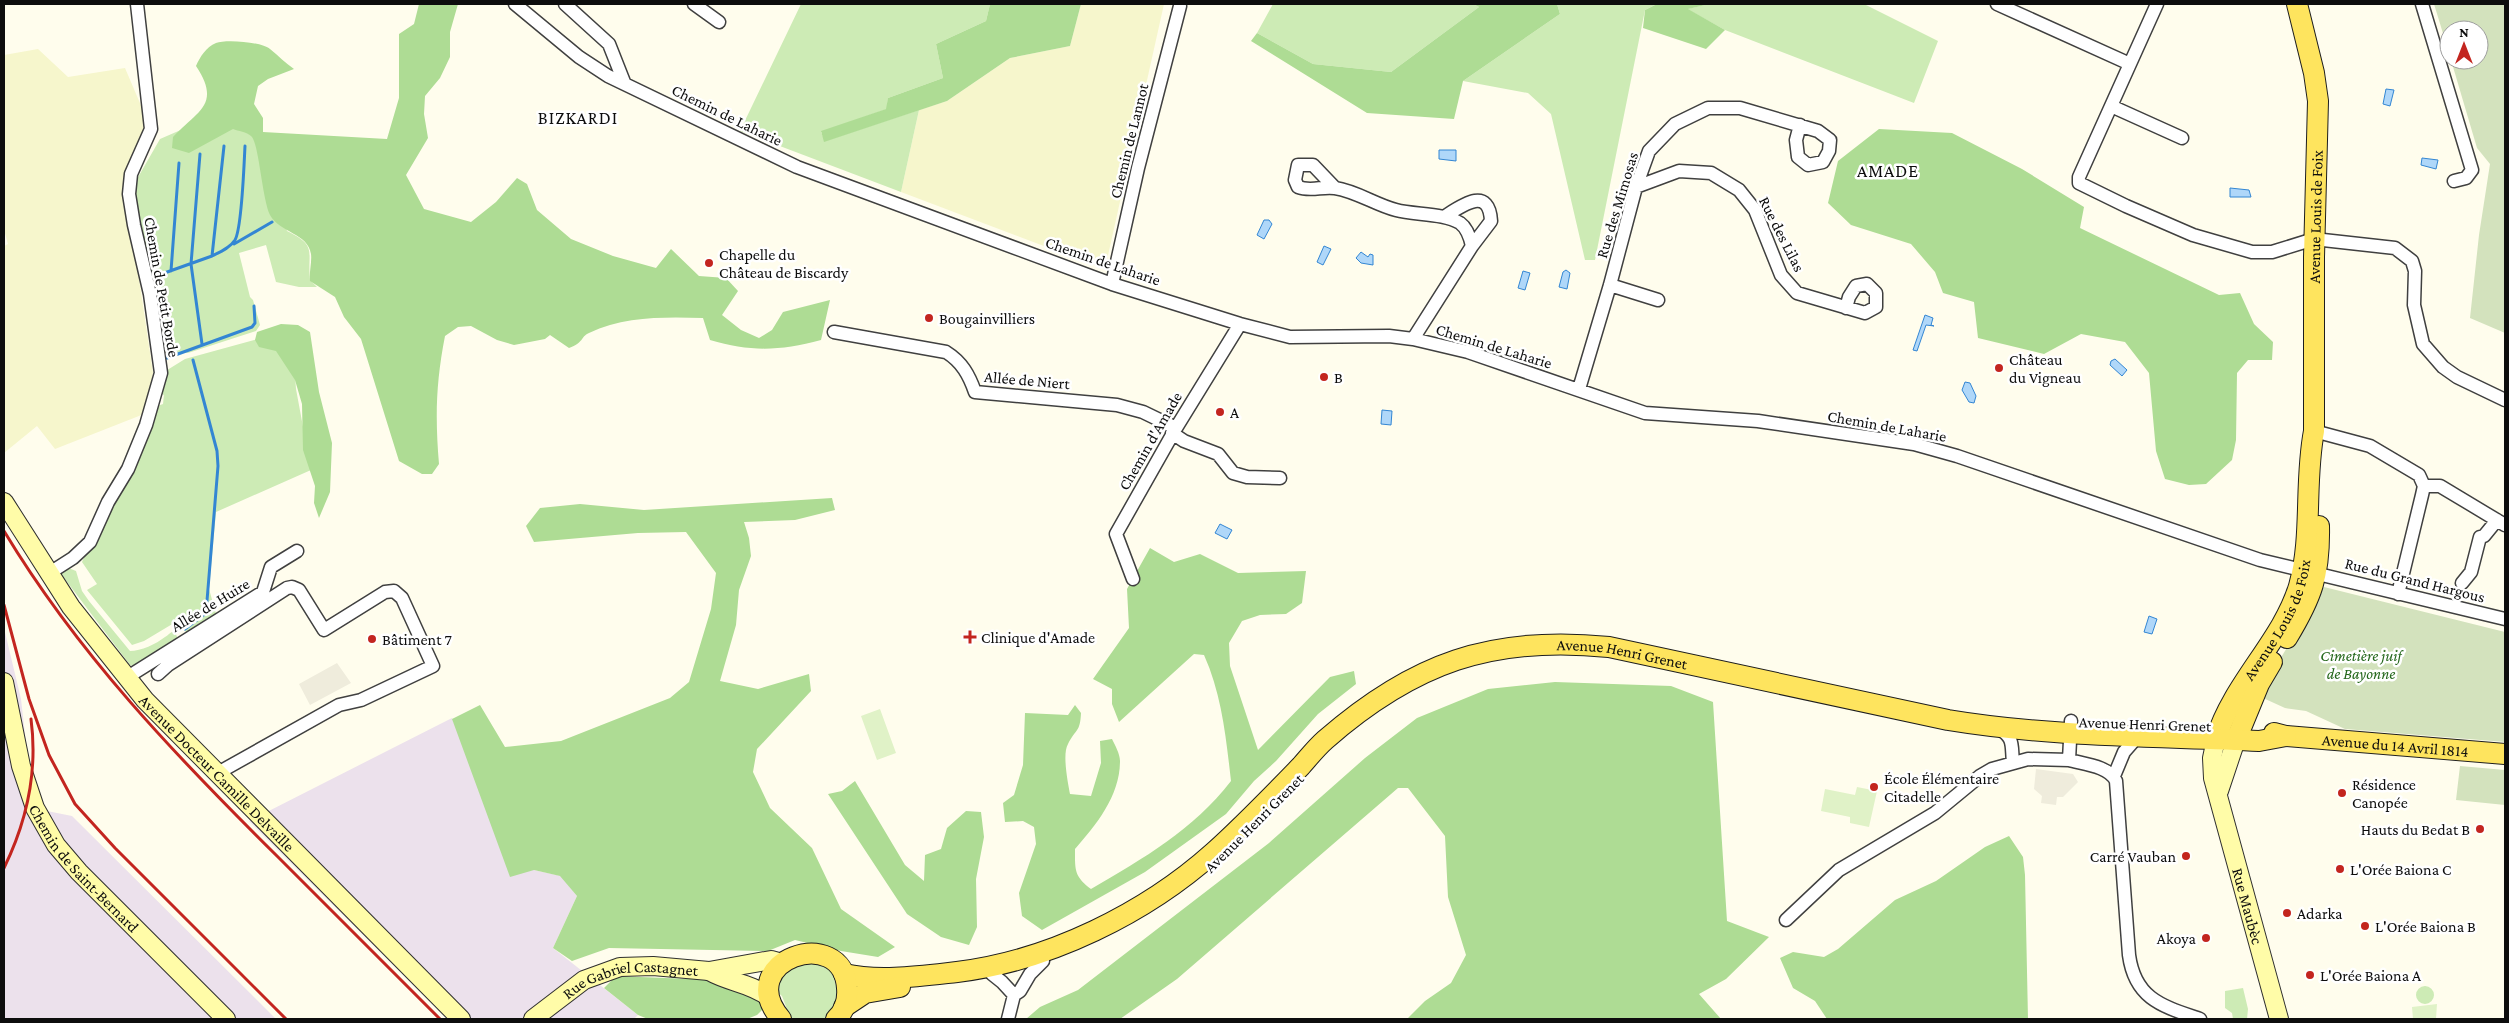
<svg xmlns="http://www.w3.org/2000/svg" width="2509" height="1023" viewBox="0 0 2509 1023" font-family="'Crimson Pro',serif">
<rect width="100%" height="100%" fill="#fffded"/>
<path fill="#ece1ec" d="M 4,628 L 21,699 L 29,769 L 47,811 L 72,816 L 276,1019 L 4,1019 Z
M 452,718 L 461,741 L 534,870 L 561,876 L 577,896 L 553,948 L 638,1015 L 634,1019 L 447,1019 L 249,821 Z"/>
<path fill="#f6f6cc" d="M 1081,4 L 1164,4 L 1105,269 L 901,192 L 919,110 L 947,101 L 1010,58 L 1070,46 Z
M 38,49 L 68,77 L 125,68 L 151,129 L 131,174 L 130,218 L 153,373 L 144,414 L 55,449 L 37,426 L 4,453 L 4,246 L 8,244 L 4,230 L 4,55 Z"/>
<path fill="#cdebb5" d="M 801,4 L 990,4 L 986,21 L 936,44 L 943,78 L 888,98 L 887,109 L 821,132 L 825,141 L 919,110 L 901,192 L 740,131 Z
M 1273,4 L 1473,4 L 1479,7 L 1391,72 L 1313,64 L 1257,33 Z
M 1557,4 L 1657,4 L 1645,10 L 1595,260 L 1585,260 L 1551,114 L 1528,93 L 1463,81 L 1560,14 Z
M 1710,4 L 1864,4 L 1938,41 L 1914,103 L 1725,30 L 1687,9 Z
M 206,119 L 255,131 L 287,231 C 318,246 307,251 310,280 L 317,287 L 299,287 L 276,282 L 266,245 L 239,253 L 250,297 L 253,300 L 260,325 L 256,331 L 188,353 L 181,352 L 170,356 L 160,278 L 153,280 L 135,207 L 137,179 L 160,139 Z
M 272,335 L 294,361 L 296,389 L 311,470 L 216,512 L 209,589 L 217,617 L 187,634 L 179,620 L 144,641 L 132,645 L 87,590 L 97,584 L 82,562 L 155,407 L 163,404 L 164,395 L 160,393 L 164,372 L 185,359 Z
M 66,567 L 76,571 L 82,591 L 89,601 L 130,651 C 141,651 156,644 165,637 C 170,634 170,632 175,631 L 178,640 L 135,667 L 130,665 L 61,574 Z
M 802,959 L 831,969 L 840,998 C 836,1003 833,1010 829,1015 C 821,1023 799,1021 790,1017 L 782,996 L 776,991 L 778,978 Z
M2416 995a9 9 0 1 1 18 0a9 9 0 1 1-18 0Z
M 2243,988 L 2248,1009 L 2247,1019 L 2233,1019 L 2232,1013 L 2225,1008 L 2225,991 Z"/>
<path fill="#aedc94" d="M 419,4 L 458,4 L 450,32 L 450,57 L 440,78 L 425,96 L 424,114 L 428,138 L 406,175 L 424,209 L 471,222 L 496,202 L 517,178 L 527,184 L 537,210 L 571,239 L 613,256 L 656,268 L 671,249 L 699,276 L 726,278 L 738,291 L 722,315 L 741,330 L 759,338 L 772,330 L 783,312 L 830,300 L 821,340 C 780,351 750,352 710,340 L 703,318 C 665,317 625,316 589,333 C 580,337 584,343 569,348 L 550,335 L 545,339 L 514,345 L 497,340 L 471,326 L 458,327 L 445,336 C 436,382 435,417 439,464 L 432,474 L 422,474 L 399,461 L 361,339 L 344,317 L 335,297 L 310,281 C 309,272 312,262 311,254 C 308,233 280,233 270,215 C 262,199 259,142 251,136 C 247,132 238,131 233,129 L 189,153 L 172,148 L 173,137 C 197,111 222,105 196,66 C 200,57 206,47 216,43 C 226,39 262,42 270,49 C 279,56 285,63 294,69 L 268,79 L 258,86 L 254,104 L 263,118 L 263,132 L 387,139 L 399,98 L 399,34 L 414,24 Z
M 990,4 L 1081,4 L 1070,46 L 1010,58 L 947,101 L 824,142 L 821,131 L 886,109 L 888,98 L 943,78 L 936,44 L 986,21 Z
M 1473,4 L 1557,4 L 1560,14 L 1463,81 L 1454,119 L 1367,113 L 1251,41 L 1257,33 L 1313,64 L 1391,72 L 1479,7 Z
M 1657,4 L 1710,4 L 1688,9 L 1725,30 L 1706,49 L 1643,28 L 1645,10 Z
M 1879,129 L 1952,133 L 2022,169 L 2084,207 L 2080,228 L 2219,295 L 2240,293 L 2254,324 L 2273,342 L 2272,360 L 2248,360 L 2237,373 L 2236,440 L 2232,460 L 2206,484 L 2189,485 L 2165,479 L 2156,451 L 2149,373 L 2125,342 L 2081,334 L 2044,354 L 1978,338 L 1974,302 L 1943,293 L 1935,272 L 1911,244 L 1851,225 L 1828,203 L 1838,161 Z
M 281,324 L 298,325 L 310,332 L 319,392 L 332,443 L 330,492 L 319,518 L 314,503 L 315,486 L 303,450 L 302,404 L 295,380 L 276,351 L 259,347 L 255,340 L 257,332 Z
M 832,498 L 835,510 L 795,520 L 744,522 L 749,538 L 751,556 L 739,590 L 736,625 L 720,681 L 758,689 L 809,674 L 811,691 L 757,749 L 753,772 L 770,808 L 812,848 L 841,909 L 895,947 L 878,957 L 841,951 L 795,940 L 768,951 L 609,948 L 572,961 L 553,948 L 577,896 L 560,876 L 534,870 L 510,877 L 452,719 L 480,705 L 505,747 L 561,741 L 670,698 L 689,682 L 711,609 L 716,573 L 686,532 L 638,533 L 534,542 L 526,526 L 540,508 L 580,504 L 644,510 Z
M 1150,548 L 1174,562 L 1200,554 L 1238,573 L 1306,571 L 1302,603 L 1286,614 L 1260,615 L 1242,621 L 1229,643 L 1230,666 L 1258,750 L 1330,677 L 1354,671 L 1356,684 L 1318,714 L 1276,761 L 1254,781 L 1226,814 L 1145,872 L 1042,930 L 1022,916 L 1019,893 L 1036,844 L 1034,827 L 1023,821 L 1005,822 L 1003,803 L 1014,795 L 1023,765 L 1025,713 L 1068,715 L 1075,705 L 1081,713 C 1080,733 1076,728 1068,744 C 1062,754 1068,783 1070,794 L 1091,796 L 1101,763 L 1100,741 L 1112,739 C 1115,745 1120,754 1120,761 C 1120,796 1096,825 1075,849 C 1075,870 1074,876 1091,889 C 1144,858 1193,830 1231,781 C 1226,738 1222,695 1204,655 L 1194,654 L 1119,722 L 1112,704 L 1112,689 L 1093,679 L 1129,628 L 1127,589 Z
M 1555,682 L 1671,686 L 1713,702 L 1727,921 L 1769,937 L 1726,979 L 1699,994 L 1721,1019 L 1407,1019 L 1425,1001 L 1451,983 L 1466,955 L 1448,897 L 1445,836 L 1408,788 L 1398,788 L 1177,979 L 1120,1019 L 1026,1019 L 1040,1007 L 1078,990 L 1269,843 L 1365,758 L 1417,718 L 1488,689 Z
M 855,781 L 905,865 L 924,881 L 925,855 L 941,849 L 947,828 L 966,811 L 981,812 L 984,837 L 976,879 L 977,927 L 969,945 L 941,937 L 907,914 L 828,794 L 842,791 Z
M 2009,836 L 2023,857 L 2025,875 L 2028,1019 L 1827,1019 L 1815,1001 L 1793,988 L 1780,958 L 1793,952 L 1824,957 L 1838,949 L 1895,900 L 1936,881 L 1985,847 Z
M 616,976 L 714,980 L 748,988 L 765,1007 L 757,1015 L 747,1019 L 648,1019 L 638,1015 L 604,988 Z"/>
<path fill="#d3e2bd" d="M 2434,4 L 2505,4 L 2505,333 L 2470,318 L 2479,235 L 2490,164 L 2477,148 L 2451,60 L 2479,60 L 2479,30 L 2449,30 L 2449,53 Z
M 2324,587 L 2505,632 L 2505,742 L 2345,729 L 2306,711 L 2285,708 L 2263,698 L 2266,682 Z
M 2460,766 L 2505,770 L 2505,805 L 2456,800 Z"/>
<path fill="#e0f2c7" d="M 880,709 L 896,753 L 877,760 L 861,716 Z
M 1857,787 L 1877,791 L 1869,827 L 1850,823 L 1850,817 L 1821,811 L 1825,789 L 1855,795 Z
M 2437,1004 L 2436,1019 L 2413,1019 L 2412,1007 Z"/>
<path fill="#efecdc" d="M 337,663 L 351,683 L 310,705 L 299,684 Z
M 2036,769 L 2073,774 L 2078,782 L 2063,797 L 2057,797 L 2056,805 L 2041,803 L 2042,796 L 2034,789 Z"/>
<path fill="#afd7f9" stroke="#3386d3" d="M 2386,89 L 2394,90 L 2390,106 L 2383,104 Z
M 1439,150 L 1456,150 L 1456,161 L 1439,159 Z
M 2422,158 L 2438,160 L 2436,169 L 2421,165 Z
M 2230,188 L 2249,190 L 2251,197 L 2230,197 Z
M 1264,220 L 1269,220 L 1272,224 L 1264,239 L 1257,235 Z
M 1324,246 L 1331,249 L 1323,265 L 1317,262 Z
M 1361,252 L 1368,257 L 1370,254 L 1373,255 L 1373,265 L 1361,263 L 1356,258 Z
M 1566,270 L 1570,273 L 1567,289 L 1559,287 L 1563,272 Z
M 1523,271 L 1530,273 L 1525,290 L 1518,288 Z
M 1925,315 L 1933,318 L 1931,325 L 1934,326 L 1926,325 L 1917,351 L 1913,350 Z
M 2115,359 L 2127,370 L 2122,376 L 2110,365 L 2111,361 Z
M 1965,382 L 1970,383 L 1976,396 L 1974,403 L 1969,402 L 1962,390 Z
M 1382,410 L 1392,411 L 1391,425 L 1381,424 Z
M 1220,524 L 1232,530 L 1227,539 L 1215,533 Z
M 2149,616 L 2157,619 L 2152,634 L 2144,632 Z"/>
<g fill="none" stroke-linecap="round" stroke-linejoin="round">
<path stroke="#3386d3" stroke-width="3" d="M 200,154 L 191,264 L 202,344
M 234,244 L 272,222
M 212,256 C 220,252 230,248 235,240 C 242,228 244,164 245,146
M 171,271 L 179,163
M 156,276 L 212,256 L 224,146
M 163,357 L 167,358 L 252,327 L 255,323 L 254,306
M 185,629 L 206,613 L 218,466 L 217,451 L 193,360"/>
<g stroke="#404040" stroke-width="15">
<path id="street" d="M 515,4 L 579,57 L 608,76 L 797,167 L 1112,284 L 1240,324 L 1290,337 L 1389,336 L 1413,339 L 1468,352 L 1645,413 L 1758,421 L 1914,444 L 1957,456 L 2260,560 L 2505,619
M 565,4 L 609,44 L 624,82
M 694,4 L 719,22
M 1997,4 L 2130,64
M 2157,4 L 2079,177 L 2079,183 L 2126,206 L 2193,235 L 2252,252 L 2272,252 L 2314,239 L 2395,248 L 2412,261 L 2415,271 L 2414,305 L 2423,344 L 2443,367 L 2457,377 L 2505,400
M 2422,4 L 2472,170 L 2466,178 L 2454,181
M 2111,106 L 2182,138
M 1636,187 L 1679,171 L 1711,173 L 1739,190 L 1755,210 L 1781,275 L 1797,293 L 1865,313 L 1876,307 L 1876,293 L 1867,284 L 1856,286 L 1849,297 L 1846,308
M 1335,188 L 1313,165 L 1298,165 L 1295,180 L 1298,187 C 1311,192 1322,186 1335,188 C 1356,191 1376,205 1396,210 C 1415,215 1444,213 1460,223 C 1467,228 1470,237 1472,246 L 1413,339
M 1444,217 C 1461,206 1489,185 1491,221 L 1472,246
M 1112,284 L 1138,168 L 1180,6
M 1610,285 L 1658,300
M 834,332 L 946,352 C 962,362 969,375 975,392 L 1117,405 L 1143,412 L 1176,428
M 1579,389 L 1610,285 L 1636,187 L 1649,151 L 1675,124 L 1708,108 L 1740,108 L 1818,131 L 1830,140 L 1829,151 L 1823,162 L 1808,165 L 1798,157 L 1796,140 L 1800,125
M 2314,431 L 2370,446 L 2419,475 L 2424,486 L 2422,495 L 2398,594
M 1172,433 L 1184,441 L 1218,454 L 1233,473 L 1247,477 L 1280,478
M 2424,486 L 2440,486 L 2505,525
M 48,574 L 73,558 L 90,542 L 108,502 L 128,469 L 146,425 L 161,373 L 150,294 L 134,225 L 129,194 L 131,174 L 151,129 L 137,4
M 1133,579 L 1116,534 L 1176,428 L 1240,324
M 2462,583 L 2471,572 L 2480,537 L 2484,536 L 2497,520
M 158,674 L 168,665 L 287,588 L 292,587 L 299,590 L 324,630 L 385,592 L 394,591 L 402,598 L 433,666 L 361,700 L 339,705 L 216,774
M 126,678 L 263,592 L 271,567 L 297,551
M 2071,721 L 2069,760 C 2083,764 2109,766 2116,781 L 2129,955 C 2135,999 2162,1006 2200,1019
M 1999,729 C 2015,738 2011,746 2013,762
M 2114,776 L 2124,752 L 2138,736
M 1786,920 L 1839,870 L 1935,813 L 1980,776 L 1992,769 L 2028,759 L 2069,760
M 992,974 L 1002,982 L 1014,995
M 1008,1019 L 1014,995 L 1020,991 L 1030,974 L 1043,961"/>
</g>
<g stroke="#2f2f2f" stroke-width="20">
<g id="secondary">
<path id="s1" d="M 4,502 L 71,607 L 145,700 L 461,1019"/>
<path id="s2" d="M 4,682 L 21,766 L 35,808 L 56,845 L 79,872 L 226,1019"/>
<path id="s3" d="M 2216,739 L 2212,758 L 2213,778 L 2279,1019"/>
<path d="M 2219,791 L 2236,740"/>
<path d="M 709,971 C 730,983 748,982 769,997"/>
<path id="s4" d="M 533,1019 L 584,980 L 620,967 L 653,966 L 709,971 L 771,960 L 782,963"/>
</g>
</g>
<g stroke="#1e1e1e" stroke-width="22">
<g id="primary">
<path d="M 2287,638 C 2312,597 2320,575 2319,526"/>
<path id="s5" d="M 2274,733 L 2286,736 L 2505,754"/>
<path id="s6" d="M 2216,739 C 2233,683 2283,640 2299,586 C 2313,536 2304,482 2314,431 L 2314,257 L 2318,101 L 2314,73 L 2297,4"/>
<path d="M 2236,740 L 2259,684 L 2272,662"/>
<path id="s7" d="M 844,974 C 879,982 921,976 957,972 C 1049,961 1146,913 1214,852 C 1244,825 1273,795 1301,766 C 1309,757 1316,748 1325,740 C 1413,663 1492,635 1609,647 L 1948,720 C 2051,737 2155,736 2259,741 L 2286,736"/>
<path d="M 844,1007 L 865,993 L 900,987"/>
<path d="M 781,1019 C 731,960 843,923 847,988 C 848,999 845,1011 836,1019"/>
</g>
</g>
<use href="#street" stroke="#fff" stroke-width="12"/>
<use href="#secondary" stroke="#fffca8" stroke-width="18"/>
<use href="#primary" stroke="#fee45e" stroke-width="20"/>
<path stroke="#c3251f" stroke-width="3" d="M 4,531 C 78,654 176,756 277,856 C 332,911 386,965 440,1019
M 4,605 L 29,699 L 49,755 L 75,804 L 115,848 L 286,1019
M 4,868 C 27,821 38,772 31,719"/>
</g>
<g fill="#c3251f" stroke="#fff" stroke-width="2">
<circle cx="709" cy="263" r="5"/>
<circle cx="929" cy="318" r="5"/>
<circle cx="1999" cy="368" r="5"/>
<circle cx="1324" cy="377" r="5"/>
<circle cx="1220" cy="412" r="5"/>
<path d="M967.5 629.5h5v5h5v5h-5v5h-5v-5h-5v-5h5z"/>
<circle cx="372" cy="639" r="5"/>
<circle cx="1874" cy="787" r="5"/>
<circle cx="2342" cy="793" r="5"/>
<circle cx="2480" cy="829" r="5"/>
<circle cx="2186" cy="856" r="5"/>
<circle cx="2340" cy="869" r="5"/>
<circle cx="2287" cy="913" r="5"/>
<circle cx="2365" cy="926" r="5"/>
<circle cx="2206" cy="938" r="5"/>
<circle cx="2310" cy="975" r="5"/>
</g>
<g text-anchor="middle" dominant-baseline="central" stroke-width="5" stroke-linejoin="round" paint-order="stroke">
<g font-size="16" fill="#0d0d0d" stroke="#fff">
<text transform="translate(727 115) rotate(26)">Chemin de Laharie</text>
<text transform="translate(1129 141) rotate(-76)">Chemin de Lannot</text>
<text transform="translate(1617 205) rotate(-73)">Rue des Mimosas</text>
<text stroke="none"><textPath href="#s6" startOffset="545">Avenue Louis de Foix</textPath></text>
<text transform="translate(1782 234) rotate(63)">Rue des Lilas</text>
<text transform="translate(1103 261) rotate(19)">Chemin de Laharie</text>
<text transform="translate(162 287) rotate(80)">Chemin de Petit Borde</text>
<text transform="translate(1494 346) rotate(17)">Chemin de Laharie</text>
<text transform="translate(1027 380) rotate(5)">Allée de Niert</text>
<text transform="translate(1887 426) rotate(10)">Chemin de Laharie</text>
<text transform="translate(1150 441) rotate(-60)">Chemin d'Amade</text>
<text transform="translate(2415 580) rotate(14)">Rue du Grand Hargous</text>
<text transform="translate(210 605) rotate(-31)">Allée de Huire</text>
<text stroke="none"><textPath href="#s6" startOffset="135">Avenue Louis de Foix</textPath></text>
<text stroke="none"><textPath href="#s7" startOffset="882">Avenue Henri Grenet</textPath></text>
<text transform="translate(2145 724) rotate(2)">Avenue Henri Grenet</text>
<text stroke="none"><textPath href="#s5" startOffset="122">Avenue du 14 Avril 1814</textPath></text>
<text stroke="none"><textPath href="#s1" startOffset="346">Avenue Docteur Camille Delvaille</textPath></text>
<text transform="translate(1254 823) rotate(-45)">Avenue Henri Grenet</text>
<text stroke="none"><textPath href="#s2" startOffset="208">Chemin de Saint-Bernard</textPath></text>
<text stroke="none"><textPath href="#s3" startOffset="172">Rue Maubèc</textPath></text>
<text stroke="none"><textPath href="#s4" startOffset="110">Rue Gabriel Castagnet</textPath></text>
</g>
<g font-size="16" fill="#0d0d0d" stroke="#fff" text-anchor="start">
<text x="719" y="254">Chapelle du<tspan x="719" dy="18">Château de Biscardy</tspan></text>
<text x="939" y="318">Bougainvilliers</text>
<text x="2009" y="359">Château<tspan x="2009" dy="18">du Vigneau</tspan></text>
<text x="1334" y="377">B</text>
<text x="1230" y="412">A</text>
<text x="981" y="637">Clinique d'Amade</text>
<text x="382" y="639">Bâtiment 7</text>
<text x="1884" y="778">École Élémentaire<tspan x="1884" dy="18">Citadelle</tspan></text>
<text x="2352" y="784">Résidence<tspan x="2352" dy="18">Canopée</tspan></text>
<text x="2470" y="829" text-anchor="end">Hauts du Bedat B</text>
<text x="2176" y="856" text-anchor="end">Carré Vauban</text>
<text x="2350" y="869">L'Orée Baiona C</text>
<text x="2297" y="913">Adarka</text>
<text x="2375" y="926">L'Orée Baiona B</text>
<text x="2196" y="938" text-anchor="end">Akoya</text>
<text x="2320" y="975">L'Orée Baiona A</text>
</g>
<g font-size="16" font-style="italic" fill="#24671b" stroke="#fff">
<text x="2361" y="655">Cimetière juif<tspan x="2361" dy="18">de Bayonne</tspan></text>
</g>
<g font-size="18" letter-spacing="1" fill="#0d0d0d" stroke="#fff">
<text x="578" y="118">BIZKARDI</text>
<text x="1888" y="171">AMADE</text>
</g>
</g>
<rect width="2509" height="1023" fill="none" stroke="#0d0d0d" stroke-width="10"/>
<g transform="translate(2464 45)"><circle r="24" fill="#ffffff" stroke="#9e9e9e"/>
<path d="M0-4L9 19L0 12L-9 19Z" fill="#c3251f"/>
<text y="-8" font-size="14" font-weight="bold" text-anchor="middle" fill="#0d0d0d">N</text>
</g>
</svg>
